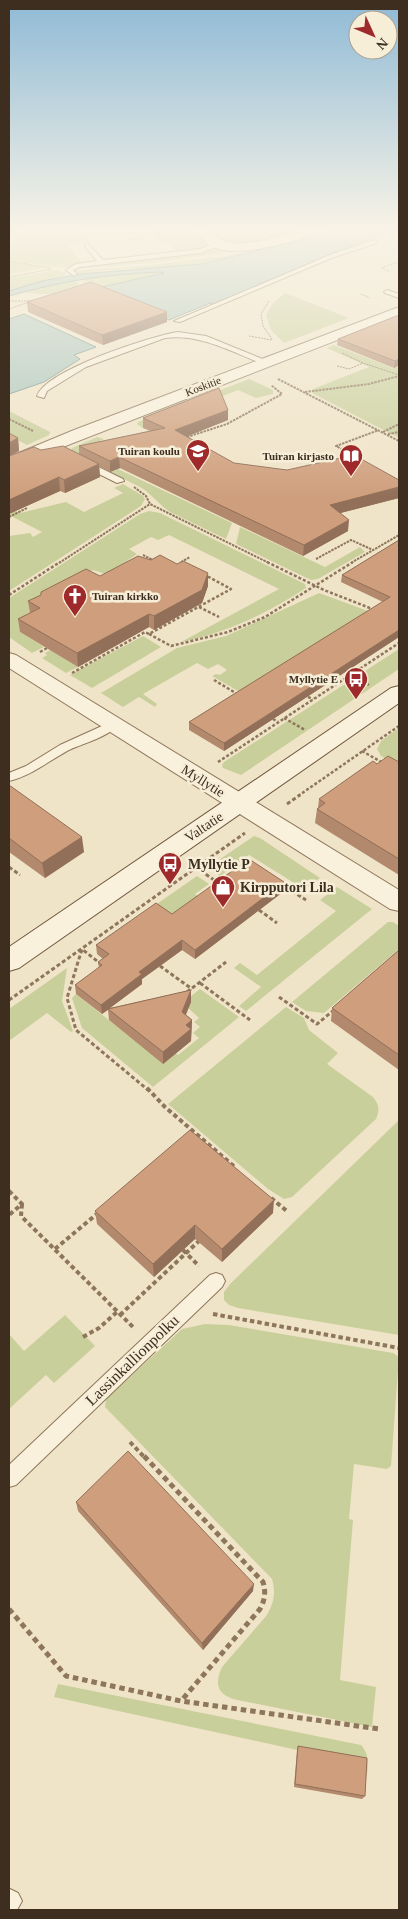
<svg xmlns="http://www.w3.org/2000/svg" width="408" height="1919" viewBox="0 0 408 1919" font-family="'Times New Roman',serif">
<rect width="100%" height="100%" fill="#f0e4c8"/>
<path fill="#c9cf9b" d="M 37,228 L 82,228 L 93,242 L 68,245 L 82,263 L 87,265 L 192,254 L 220,247 L 260,248 L 152,263 L 79,268 L 54,267 L 9,260 C 9,243 23,236 37,228 Z
M 213,228 L 316,228 L 249,245 L 222,242 L 210,233 Z
M 169,229 L 196,231 L 201,239 L 212,244 L 195,251 L 177,253 L 170,244 L 171,242 L 159,242 L 155,239 L 162,231 Z
M 247,253 L 188,266 L 108,270 L 81,274 L 73,271 L 154,265 Z
M 9,261 L 44,268 L 9,274 Z
M 57,270 L 67,273 L 62,277 L 9,291 L 9,278 Z
M 161,272 L 165,273 L 93,289 L 86,285 L 81,278 L 121,273 Z
M 73,279 L 79,284 C 70,298 36,294 22,292 Z
M 285,293 L 349,318 L 284,343 L 271,330 L 266,315 L 273,303 Z
M 334,345 L 393,368 L 399,366 L 399,438 L 312,393 L 313,389 L 369,367 L 327,348 Z
M 249,379 L 273,390 L 273,394 L 256,398 L 238,390 L 143,428 L 137,424 L 138,422 Z
M 9,411 L 50,432 L 49,435 L 27,445 L 9,436 Z
M 97,437 L 104,439 L 82,452 L 232,523 L 226,539 L 170,512 C 159,505 152,494 140,487 L 70,452 L 72,448 Z
M 123,484 L 143,496 L 145,499 L 141,506 L 9,591 L 9,536 L 30,533 L 33,537 L 42,532 L 9,515 L 9,508 L 20,513 L 66,502 L 84,512 L 123,493 L 114,488 Z
M 149,511 L 160,513 L 305,584 L 306,588 C 268,613 226,633 181,642 L 279,589 L 169,535 L 158,540 L 151,537 L 129,549 L 137,554 L 112,571 L 105,574 L 93,570 L 86,573 L 20,632 L 44,647 L 32,653 L 9,637 L 9,598 L 140,514 Z
M 240,527 L 325,567 L 360,547 L 365,552 L 318,579 L 311,580 L 236,544 Z
M 319,593 L 379,615 L 245,695 L 212,676 L 216,674 L 220,675 L 227,670 L 218,664 L 208,669 L 197,663 L 143,694 L 157,704 L 155,707 L 139,697 L 123,707 L 101,693 L 177,648 L 226,636 Z
M 143,636 L 161,647 L 92,688 L 70,675 Z
M 399,649 L 399,669 L 241,775 L 223,768 L 222,765 L 224,762 Z
M 50,650 L 78,667 L 66,673 L 42,658 L 47,655 L 45,653 Z
M 399,728 L 399,766 L 381,756 L 377,749 L 381,741 Z
M 254,836 L 260,838 L 320,878 L 308,887 L 299,886 L 249,855 L 220,876 L 207,868 Z
M 197,876 L 209,884 L 195,894 L 204,901 L 173,924 L 151,908 Z
M 337,887 L 372,909 L 246,1011 L 239,1006 L 261,987 L 234,968 L 240,963 L 257,975 L 336,911 L 320,900 Z
M 388,922 L 393,922 L 399,926 L 399,949 L 324,1013 L 306,1011 L 292,1002 Z
M 67,968 L 62,1001 L 73,1031 L 71,1032 L 47,1013 L 9,1041 L 9,1009 Z
M 200,989 L 239,1017 L 153,1087 L 82,1028 L 72,998 L 76,994 L 163,1063 L 176,1053 L 178,1055 L 199,1038 L 193,1033 L 200,1027 L 194,1022 L 199,1018 L 186,1006 L 181,1004 Z
M 286,1007 L 304,1018 L 309,1030 L 338,1053 L 327,1064 L 373,1097 C 379,1105 380,1109 376,1119 L 292,1197 L 284,1199 L 268,1189 L 168,1104 Z
M 399,1120 L 399,1335 L 238,1308 L 229,1305 L 224,1300 L 224,1292 L 231,1283 Z
M 65,1315 L 95,1346 L 54,1383 L 46,1375 L 9,1409 L 9,1334 L 24,1351 Z
M 205,1324 L 229,1325 L 393,1353 L 399,1357 L 391,1466 L 387,1469 L 354,1464 L 349,1519 L 353,1520 L 340,1680 L 376,1687 L 372,1727 L 233,1699 C 216,1693 215,1682 222,1667 L 267,1615 C 274,1602 276,1593 272,1579 L 105,1407 L 106,1399 L 182,1329 Z
M 58,1684 L 361,1745 C 374,1758 365,1782 362,1799 L 364,1761 L 297,1750 L 54,1697 Z"/>
<path fill="#a9c4bc" stroke="#6f938a" d="M 334,228 L 399,228 L 340,250 L 244,293 L 240,293 L 213,304 L 210,303 L 169,320 L 93,289 L 164,273 L 161,272 C 106,274 62,281 9,296 L 9,291 L 42,281 L 81,274 L 202,264 L 267,248 Z
M 24,314 L 96,347 L 74,355 L 80,359 L 44,382 L 9,394 L 9,319 Z"/>
<g fill="none" stroke-linecap="round" stroke-linejoin="round">
<g stroke="#8d765c" stroke-width="2">
<path id="lane" d="M 157,228 L 164,228 L 158,233 L 155,231 Z
M 375,240 L 377,243 L 334,257 L 180,322 L 174,321 L 330,255 Z
M 219,242 L 221,243 L 221,245 L 201,253 L 80,267 L 73,270 L 77,274 L 74,276 L 66,270 L 76,264 L 97,261 L 85,246 L 88,244 L 103,260 L 200,249 Z
M 387,290 L 399,294 L 399,298 L 385,293 L 384,292 Z
M 178,332 L 206,336 L 270,362 L 263,364 C 232,352 199,333 165,338 L 86,367 L 47,391 L 44,398 L 37,396 C 46,370 151,336 178,332 Z
M 84,460 L 123,479 L 124,481 L 117,483 L 81,465 L 81,461 Z
M 113,721 L 119,724 C 107,738 83,743 67,751 C 47,762 31,776 9,781 L 9,773 L 26,766 L 60,745 Z
M 216,1273 L 222,1275 L 225,1281 L 222,1287 L 16,1485 L 9,1487 L 9,1465 L 210,1275 Z
M 10,1889 L 18,1893 L 22,1901 L 17,1910 L 9,1910 Z"/>
</g>
<g stroke="#8d765c" stroke-width="2">
<path id="street" d="M 196,228 L 208,228 C 230,260 280,233 309,228 C 316,227 323,228 329,228 L 327,231 C 300,239 229,264 205,242 C 201,238 199,232 196,228 Z
M 399,307 L 399,316 L 9,468 L 9,457 L 74,430 Z
M 9,653 L 16,655 L 399,890 L 399,911 L 390,909 L 9,668 Z"/>
</g>
<g stroke="#6f573f" stroke-width="2">
<path id="secondary" d="M 399,686 L 399,703 L 19,968 L 9,971 L 9,947 L 391,688 Z"/>
</g>
<path stroke="#8d765c" stroke-width="1" stroke-dasharray="2 1" stroke-linecap="butt" d="M 389,237 L 399,233
M 126,240 L 145,238
M 9,248 L 15,240 L 34,228
M 9,261 L 50,268
M 389,271 L 381,268 L 399,262
M 9,277 L 52,269
M 361,294 L 370,298
M 9,301 L 34,301
M 269,301 L 261,314 L 263,326 L 272,339
M 9,309 L 29,302
M 249,336 L 272,340
M 342,353 L 363,363 L 399,375
M 337,366 L 349,369 L 363,363
M 395,377 L 399,376"/>
<path stroke="#8d765c" stroke-width="2" stroke-dasharray="2.5 1" stroke-linecap="butt" d="M 278,379 L 399,441
M 305,392 L 369,384 L 399,376
M 9,419 L 33,431
M 383,432 L 399,424
M 388,434 L 399,432
M 190,439 L 187,437 L 227,424 L 282,394 L 271,385
M 355,456 L 336,446 L 379,430
M 134,487 L 146,496 L 150,504 L 269,563
M 9,517 L 27,508
M 143,555 L 155,561
M 316,559 L 351,540 L 373,550
M 181,562 L 190,557
M 59,563 L 150,504
M 351,563 L 399,535"/>
<path stroke="#8d765c" stroke-width="2.5" stroke-dasharray="3 2" stroke-linecap="butt" d="M 267,562 L 324,590 L 375,610
M 9,595 L 60,562
M 199,607 L 219,617
M 149,634 L 171,646 L 228,632 L 265,617 L 353,562
M 40,652 L 47,648
M 72,673 L 145,632 L 149,634 L 231,589 L 205,575
M 350,675 L 369,685
M 214,680 L 239,695
M 308,697 L 313,699
M 284,718 L 305,730
M 273,719 L 278,722
M 362,751 L 383,763
M 218,762 L 399,643
M 298,796 L 399,726"/>
<path stroke="#8d765c" stroke-width="3" stroke-dasharray="4 2.5" stroke-linecap="butt" d="M 287,804 L 300,795
M 9,867 L 20,875
M 195,867 L 220,884
M 281,884 L 306,900
M 259,910 L 277,923
M 102,965 L 82,949 L 67,998 L 76,1030 L 148,1090
M 160,966 L 192,989
M 200,983 L 250,1020
M 187,992 L 226,962
M 279,997 L 317,1024 L 334,1010
M 9,1000 L 245,833"/>
<path stroke="#8d765c" stroke-width="4" stroke-dasharray="4.5 3" stroke-linecap="butt" d="M 147,1088 L 165,1107 L 236,1168
M 9,1191 L 22,1204 L 9,1215
M 271,1198 L 288,1212
M 22,1204 L 21,1216 L 135,1329
M 55,1249 L 98,1213
M 183,1250 L 199,1266
M 213,1314 L 399,1348
M 120,1315 L 200,1240
M 83,1337 L 99,1328 L 117,1312
M 130,1442 L 145,1458"/>
<path stroke="#8d765c" stroke-width="5" stroke-dasharray="5.5 4" stroke-linecap="butt" d="M 144,1456 L 263,1582 C 266,1592 265,1600 260,1609 L 181,1701
M 9,1609 L 66,1676 L 181,1701 L 379,1729"/>
<use href="#lane" fill="#faf1dc" fill-rule="evenodd"/>
<use href="#street" fill="#faf1dc" fill-rule="evenodd"/>
<use href="#secondary" fill="#faf1dc" fill-rule="evenodd"/>
</g>
<path fill="#b2896c" d="M 27,302 L 167,312 L 167,322 L 103,345 L 28,312 Z
M 399,315 L 399,365 L 394,368 L 337,345 L 338,339 Z
M 228,410 L 228,420 L 186,436 L 234,463 L 287,470 L 399,480 L 399,498 L 340,513 L 348,531 L 303,556 L 120,468 L 110,472 L 99,466 L 100,477 L 65,493 L 60,491 L 9,514 L 9,433 L 18,438 L 19,451 L 11,455 L 41,450 L 79,454 L 79,446 L 150,431 L 143,428 L 143,418 Z
M 399,540 L 399,637 L 224,751 L 189,730 L 189,722 L 383,602 L 341,582 L 342,575 Z
M 208,586 L 202,603 L 154,630 L 149,627 L 78,667 L 20,632 L 18,619 L 30,613 L 28,601 Z
M 399,762 L 399,875 L 315,823 L 317,809 L 318,808 L 319,799 L 377,764 Z
M 9,785 L 84,852 L 45,878 L 9,852 Z
M 284,882 L 283,892 L 195,959 L 182,950 L 142,979 L 142,984 L 110,1008 L 191,990 L 191,1002 L 186,1015 L 192,1020 L 191,1041 L 163,1064 L 109,1020 L 108,1010 L 102,1014 L 76,994 L 75,985 L 99,968 L 98,962 L 103,959 L 97,954 L 96,945 L 172,914 Z
M 399,950 L 399,1070 L 331,1021 L 332,1008 Z
M 95,1211 L 273,1213 L 222,1262 L 195,1239 L 154,1277 L 97,1224 Z
M 76,1502 L 253,1591 L 203,1650 L 78,1511 Z
M 298,1746 L 365,1796 L 362,1799 L 294,1787 L 297,1750 Z"/>
<path fill="#916f58" d="M 167,312 L 167,322 L 103,345 L 102,335 Z
M 399,359 L 399,365 L 394,368 L 395,361 Z
M 228,410 L 228,420 L 176,441 L 175,430 Z
M 18,438 L 19,451 L 9,456 L 9,443 Z
M 119,457 L 120,468 L 110,472 L 110,461 Z
M 99,464 L 100,477 L 65,493 L 64,480 Z
M 59,477 L 60,491 L 9,514 L 9,500 Z
M 399,487 L 399,498 L 329,516 L 330,505 Z
M 349,520 L 348,531 L 303,556 L 304,545 Z
M 208,573 L 208,586 L 202,603 L 154,630 L 154,616 Z
M 149,614 L 149,627 L 78,667 L 77,653 Z
M 399,630 L 399,637 L 224,751 L 224,743 Z
M 82,837 L 84,852 L 45,878 L 42,863 Z
M 284,882 L 283,892 L 195,959 L 195,950 Z
M 182,940 L 182,950 L 142,979 L 142,984 L 102,1014 L 101,1005 L 139,972 Z
M 191,990 L 191,1002 L 182,1023 L 182,1012 Z
M 192,1020 L 191,1041 L 163,1064 L 163,1052 L 186,1025 Z
M 274,1200 L 273,1213 L 222,1262 L 222,1249 Z
M 195,1225 L 195,1239 L 154,1277 L 153,1264 Z
M 254,1584 L 253,1591 L 203,1650 L 202,1643 Z"/>
<path fill="#cf9f7d" stroke="#916f58" d="M 91,282 L 167,312 L 102,335 L 27,302 Z
M 399,315 L 399,359 L 395,361 L 338,339 Z
M 219,388 L 228,410 L 175,430 L 234,463 L 287,470 L 354,455 L 399,480 L 399,487 L 330,505 L 349,520 L 304,545 L 119,457 L 110,461 L 79,446 L 165,428 L 143,418 Z
M 9,433 L 18,438 L 9,443 Z
M 63,446 L 99,464 L 64,480 L 59,477 L 9,500 L 9,456 L 34,447 L 41,450 Z
M 399,540 L 399,630 L 224,743 L 189,722 L 390,597 L 342,575 Z
M 160,555 L 177,564 L 183,561 L 208,573 L 202,590 L 154,616 L 149,614 L 77,653 L 18,619 L 40,608 L 28,601 L 41,595 L 41,592 L 86,569 L 100,576 L 138,556 L 151,560 Z
M 388,756 L 399,762 L 399,859 L 317,809 L 325,803 L 319,799 L 373,761 L 377,764 Z
M 9,785 L 82,837 L 42,863 L 9,838 Z
M 249,859 L 284,882 L 195,950 L 182,940 L 139,972 L 142,974 L 101,1005 L 75,985 L 102,965 L 98,962 L 109,954 L 96,945 L 156,903 L 172,914 Z
M 399,950 L 399,1055 L 332,1008 Z
M 191,990 L 182,1012 L 192,1020 L 186,1025 L 191,1029 L 163,1052 L 108,1009 Z
M 190,1130 L 274,1200 L 222,1249 L 195,1225 L 153,1264 L 95,1211 Z
M 128,1451 L 254,1584 L 202,1643 L 76,1502 Z
M 298,1746 L 367,1758 L 365,1796 L 295,1784 Z"/>
<linearGradient id="sky" x2="0" y2="1"><stop stop-color="#8fbad6"/><stop offset="0.46" stop-color="#f8f3e6"/><stop offset="1" stop-color="#f8f3e6" stop-opacity="0"/></linearGradient>
<rect width="408" height="497" fill="url(#sky)"/>
<defs>
<g id="school-pin" transform="scale(1.25)"><path d="M0 17L-7.5 6A9.5 9.5 0 1 1 7.5 6Z" fill="#9e2a2b" stroke="#f7eed8"/><path d="M0-5L7-2L0 1L-7-2ZM-4 1L0 2.5L4 1V4Q0 6-4 4Z" fill="#fff"/></g>
<g id="library-pin" transform="scale(1.25)"><path d="M0 17L-7.5 6A9.5 9.5 0 1 1 7.5 6Z" fill="#9e2a2b" stroke="#f7eed8"/><path d="M-6-4Q-3-5.5-.7-3.5V5Q-3 3-6 4ZM6-4Q3-5.5 .7-3.5V5Q3 3 6 4Z" fill="#fff"/></g>
<g id="church-pin" transform="scale(1.25)"><path d="M0 17L-7.5 6A9.5 9.5 0 1 1 7.5 6Z" fill="#9e2a2b" stroke="#f7eed8"/><path d="M-1.2-6h2.4v3.5h3.3v2.4h-3.3V6h-2.4V-.1h-3.3v-2.4h3.3Z" fill="#fff"/></g>
<g id="bus-pin" transform="scale(1.25)"><path d="M0 17L-7.5 6A9.5 9.5 0 1 1 7.5 6Z" fill="#9e2a2b" stroke="#f7eed8"/><path d="M-5-6H5V4H4V6H2V4H-2V6H-4V4H-5ZM-3.5-4V0h7V-4ZM-3.5 1.2v1.5H-2V1.2ZM2 1.2v1.5H3.5V1.2Z" fill="#fff"/></g>
<g id="shop-pin" transform="scale(1.25)"><path d="M0 17L-7.5 6A9.5 9.5 0 1 1 7.5 6Z" fill="#9e2a2b" stroke="#f7eed8"/><path d="M-5-2.5h2.3a2.7 3.5 0 0 1 5.4 0H5L5.5 6h-11ZM-1.5-2.5h3a1.5 2.3 0 0 0-3 0Z" fill="#fff"/></g>
</defs>
<g fill-rule="evenodd">
<use href="#school-pin" x="198" y="451"/>
<use href="#library-pin" x="351" y="456"/>
<use href="#church-pin" x="75" y="596"/>
<use href="#bus-pin" x="356" y="679"/>
<use href="#bus-pin" x="170" y="864"/>
<use href="#shop-pin" x="223" y="887"/>
</g>
<g text-anchor="middle" dominant-baseline="central" stroke-width="5" stroke-linejoin="round" paint-order="stroke">
<g font-size="11" fill="#3d2e20" stroke="#f7eed8">
<text transform="translate(203 386) rotate(-21)">Koskitie</text>
</g>
<g font-size="11" font-weight="bold" fill="#3d2e20" stroke="#f7eed8" text-anchor="end">
<text x="180" y="451">Tuiran koulu</text>
<text x="334" y="456">Tuiran kirjasto</text>
<text x="92" y="596" text-anchor="start">Tuiran kirkko</text>
<text x="338" y="679">Myllytie E</text>
</g>
<g font-size="14" fill="#3d2e20" stroke="#f7eed8">
<text transform="translate(203 781) rotate(32)">Myllytie</text>
<text transform="translate(204 827) rotate(-34)">Valtatie</text>
</g>
<g font-size="14" font-weight="bold" fill="#3d2e20" stroke="#f7eed8" text-anchor="start">
<text x="188" y="864">Myllytie P</text>
<text x="240" y="887">Kirpputori Lila</text>
</g>
<g font-size="16" fill="#3d2e20" stroke="#f7eed8">
<text transform="translate(132 1360) rotate(-44)">Lassinkallionpolku</text>
</g>
</g>
<rect width="408" height="1919" fill="none" stroke="#3d2e20" stroke-width="20"/>
<g transform="translate(373 35) rotate(134)"><circle r="24" fill="#f7eed8" stroke="#ada18e"/>
<path d="M0-4L9 19L0 12L-9 19Z" fill="#9e2a2b"/>
<text y="-8" font-size="14" font-weight="bold" text-anchor="middle" fill="#3d2e20">N</text>
</g>
</svg>
